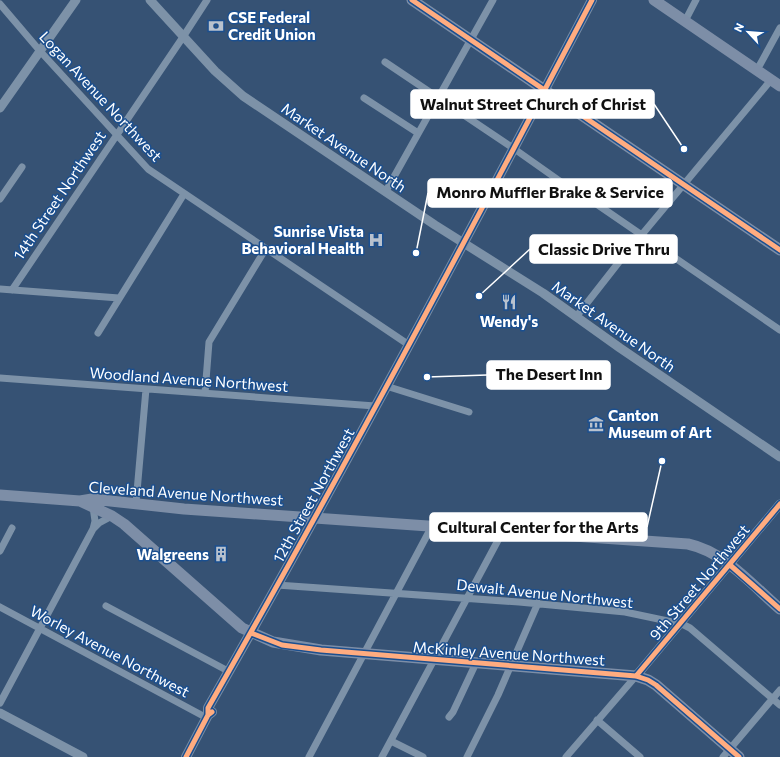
<svg xmlns="http://www.w3.org/2000/svg" width="780" height="757" viewBox="0 0 780 757" font-family="Commissioner,sans-serif">
<rect width="100%" height="100%" fill="#365274"/>
<g fill="none" stroke-linecap="round" stroke-linejoin="round">
<path stroke="#7d92a8" stroke-width="7" d="M 0,4 L 40,51 L 148,169 L 409,345
M 685,21 L 696,0
M 385,62 L 513,148 L 564,184 L 598,205 L 780,330
M 757,70 L 780,28
M 364,98 L 418,133
M 386,191 L 493,0
M 0,199 L 22,167
M 0,289 L 119,298
M 12,290 L 183,37 L 207,0
M 576,317 L 619,262 L 771,80
M 98,333 L 184,194
M 0,378 L 375,406
M 386,386 L 469,412
M 205,393 L 209,342 L 265,250
M 136,503 L 146,389
M 93,529 L 99,523 L 112,516
M 0,551 L 12,528
M 277,585 L 519,602 L 625,612 L 682,624 L 690,628 L 780,705
M 106,606 L 228,671
M 0,607 L 207,718
M 0,703 L 93,529 L 95,521 L 93,507
M 449,717 L 453,712 L 476,663
M 597,720 L 640,757
M 391,741 L 423,757
M 309,757 L 432,526
M 382,757 L 503,531
M 467,757 L 498,695 L 538,603
M 566,757 L 636,676
M 723,757 L 780,690"/>
<path stroke="#7d92a8" stroke-width="9" d="M 150,0 L 215,71 L 243,96 L 435,225 L 543,293 L 620,348 L 780,457
M 0,108 L 76,0
M 636,676 L 780,504
M 0,713 L 83,757"/>
<path stroke="#798da4" stroke-width="10" d="M 208,715 L 208,708 C 341,475 467,238 592,0
M 186,757 L 208,715 L 212,712"/>
<path stroke="#7d8ea7" stroke-width="11" d="M 412,0 L 780,250
M 654,0 L 780,86
M 0,495 L 80,501 L 92,499 L 184,509 L 688,544 C 725,552 752,585 780,609
M 80,501 L 112,516 L 124,524 L 242,628 L 273,642 L 321,650 L 636,676 L 648,680 L 656,685 L 739,757"/>
<g stroke="#1b4f8f" stroke-width="8">
<path id="cycleway" d="M 412,0 L 780,250
M 730,565 L 780,609
M 251,633 L 282,645 L 321,650 L 636,676 L 648,680 L 656,685 L 739,757
M 636,676 L 780,504
M 208,715 L 208,708 C 341,475 467,238 592,0
M 186,757 L 208,715 L 212,712"/>
</g>
<use href="#cycleway" stroke="#ffac80" stroke-width="5"/>
</g>
<defs>
<g id="bank-bare" transform="scale(1.2)"><path d="M-6-4H6V4H-6ZM0-2.3a2.3 2.3 0 1 0 0 4.6a2.3 2.3 0 1 0 0-4.6Z" fill="#b9c2ce" stroke="#1b4f8f" stroke-width="2.5" paint-order="stroke"/></g>
<g id="hospital-bare" transform="scale(1.2)"><path d="M-5-5h3v3.5h4V-5h3V5h-3V1.5h-4V5h-3Z" fill="#b9c2ce" stroke="#1b4f8f" stroke-width="2.5" paint-order="stroke"/></g>
<g id="restaurant-bare" transform="scale(1.2)"><path d="M-5-6h1v4h1v-4h1v4h1v-4h1v5L-1.5 .5V6h-2V.5L-5-1ZM5-6V6H3V1.5H1.5Q1.5-4 5-6Z" fill="#b9c2ce" stroke="#1b4f8f" stroke-width="2.5" paint-order="stroke"/></g>
<g id="museum-bare" transform="scale(1.2)"><path d="M0-6L6-3V-2H-6V-3ZM-5-1h2V3h-2ZM-1-1h2V3h-2ZM3-1h2V3H3ZM-6 4H6V6H-6Z" fill="#b9c2ce" stroke="#1b4f8f" stroke-width="2.5" paint-order="stroke"/></g>
<g id="building-bare" transform="scale(1.2)"><path d="M-4-6H4V6H1V3H-1V6H-4ZM-2.5-4.3h1.7v1.8h-1.7ZM.8-4.3h1.7v1.8H.8ZM-2.5-1h1.7V.8h-1.7ZM.8-1h1.7V.8H.8Z" fill="#b9c2ce" stroke="#1b4f8f" stroke-width="2.5" paint-order="stroke"/></g>
</defs>
<g fill-rule="evenodd">
<use href="#bank-bare" x="216" y="26"/>
<use href="#hospital-bare" x="376" y="240"/>
<use href="#restaurant-bare" x="509" y="302"/>
<use href="#museum-bare" x="596" y="424"/>
<use href="#building-bare" x="221" y="554"/>
</g>
<g text-anchor="middle" dominant-baseline="central" stroke-width="3" stroke-linejoin="round" paint-order="stroke">
<g font-size="15" font-weight="bold" fill="#fff" stroke="#1b4f8f" text-anchor="start">
<text x="228" y="17">CSE Federal<tspan x="228" dy="17">Credit Union</tspan></text>
<text x="364" y="231" text-anchor="end">Sunrise Vista<tspan x="364" dy="17">Behavioral Health</tspan></text>
<text x="509" y="321" text-anchor="middle">Wendy's</text>
<text x="608" y="415">Canton<tspan x="608" dy="17">Museum of Art</tspan></text>
<text x="209" y="554" text-anchor="end">Walgreens</text>
</g>
<g font-size="15" fill="#fff" stroke="#1b4f8f">
<text transform="translate(101 96) rotate(47)">Logan Avenue Northwest</text>
<text transform="translate(344 147) rotate(34)">Market Avenue North</text>
<text transform="translate(59 195) rotate(-56)">14th Street Northwest</text>
<text transform="translate(614 326) rotate(35)">Market Avenue North</text>
<text transform="translate(189 379) rotate(4)">Woodland Avenue Northwest</text>
<text transform="translate(186 493) rotate(4)">Cleveland Avenue Northwest</text>
<text transform="translate(313 495) rotate(-61)">12th Street Northwest</text>
<text transform="translate(699 582) rotate(-50)">9th Street Northwest</text>
<text transform="translate(545 593) rotate(6)">Dewalt Avenue Northwest</text>
<text transform="translate(110 651) rotate(28)">Worley Avenue Northwest</text>
<text transform="translate(509 653) rotate(4)">McKinley Avenue Northwest</text>
</g>
</g>
<path fill="none" stroke="#fff" stroke-width="1.5" d="M684 149L654 104M416 253L428 193M479 296L530 249M427 377L487 375M662 461L647 527"/>
<g fill="#fff" stroke="#1b4f8f" stroke-width="1.5">
<circle cx="684" cy="149" r="4"/>
<circle cx="416" cy="253" r="4"/>
<circle cx="479" cy="296" r="4"/>
<circle cx="427" cy="377" r="4"/>
<circle cx="662" cy="461" r="4"/>
</g>
<g fill="#fff" stroke="#fff" stroke-width="1.5">
<rect x="411" y="90" width="243" height="28" rx="4"/>
<rect x="428" y="179" width="244" height="28" rx="4"/>
<rect x="530" y="235" width="147" height="28" rx="4"/>
<rect x="487" y="361" width="123" height="28" rx="4"/>
<rect x="430" y="513" width="217" height="28" rx="4"/>
</g>
<g font-size="16" text-anchor="middle" font-weight="bold" fill="#111">
<text x="533" y="110">Walnut Street Church of Christ</text>
<text x="550" y="198">Monro Muffler Brake &amp; Service</text>
<text x="604" y="255">Classic Drive Thru</text>
<text x="549" y="380">The Desert Inn</text>
<text x="538" y="533">Cultural Center for the Arts</text>
</g>
<g transform="translate(748 32) rotate(296)" stroke="#1b4f8f" stroke-width="3" paint-order="stroke">
<path d="M0-3L7 15L0 10L-7 15Z" fill="#ffffff"/>
<text y="-6" font-size="11" font-weight="bold" text-anchor="middle" fill="#ffffff">N</text>
</g>
</svg>
